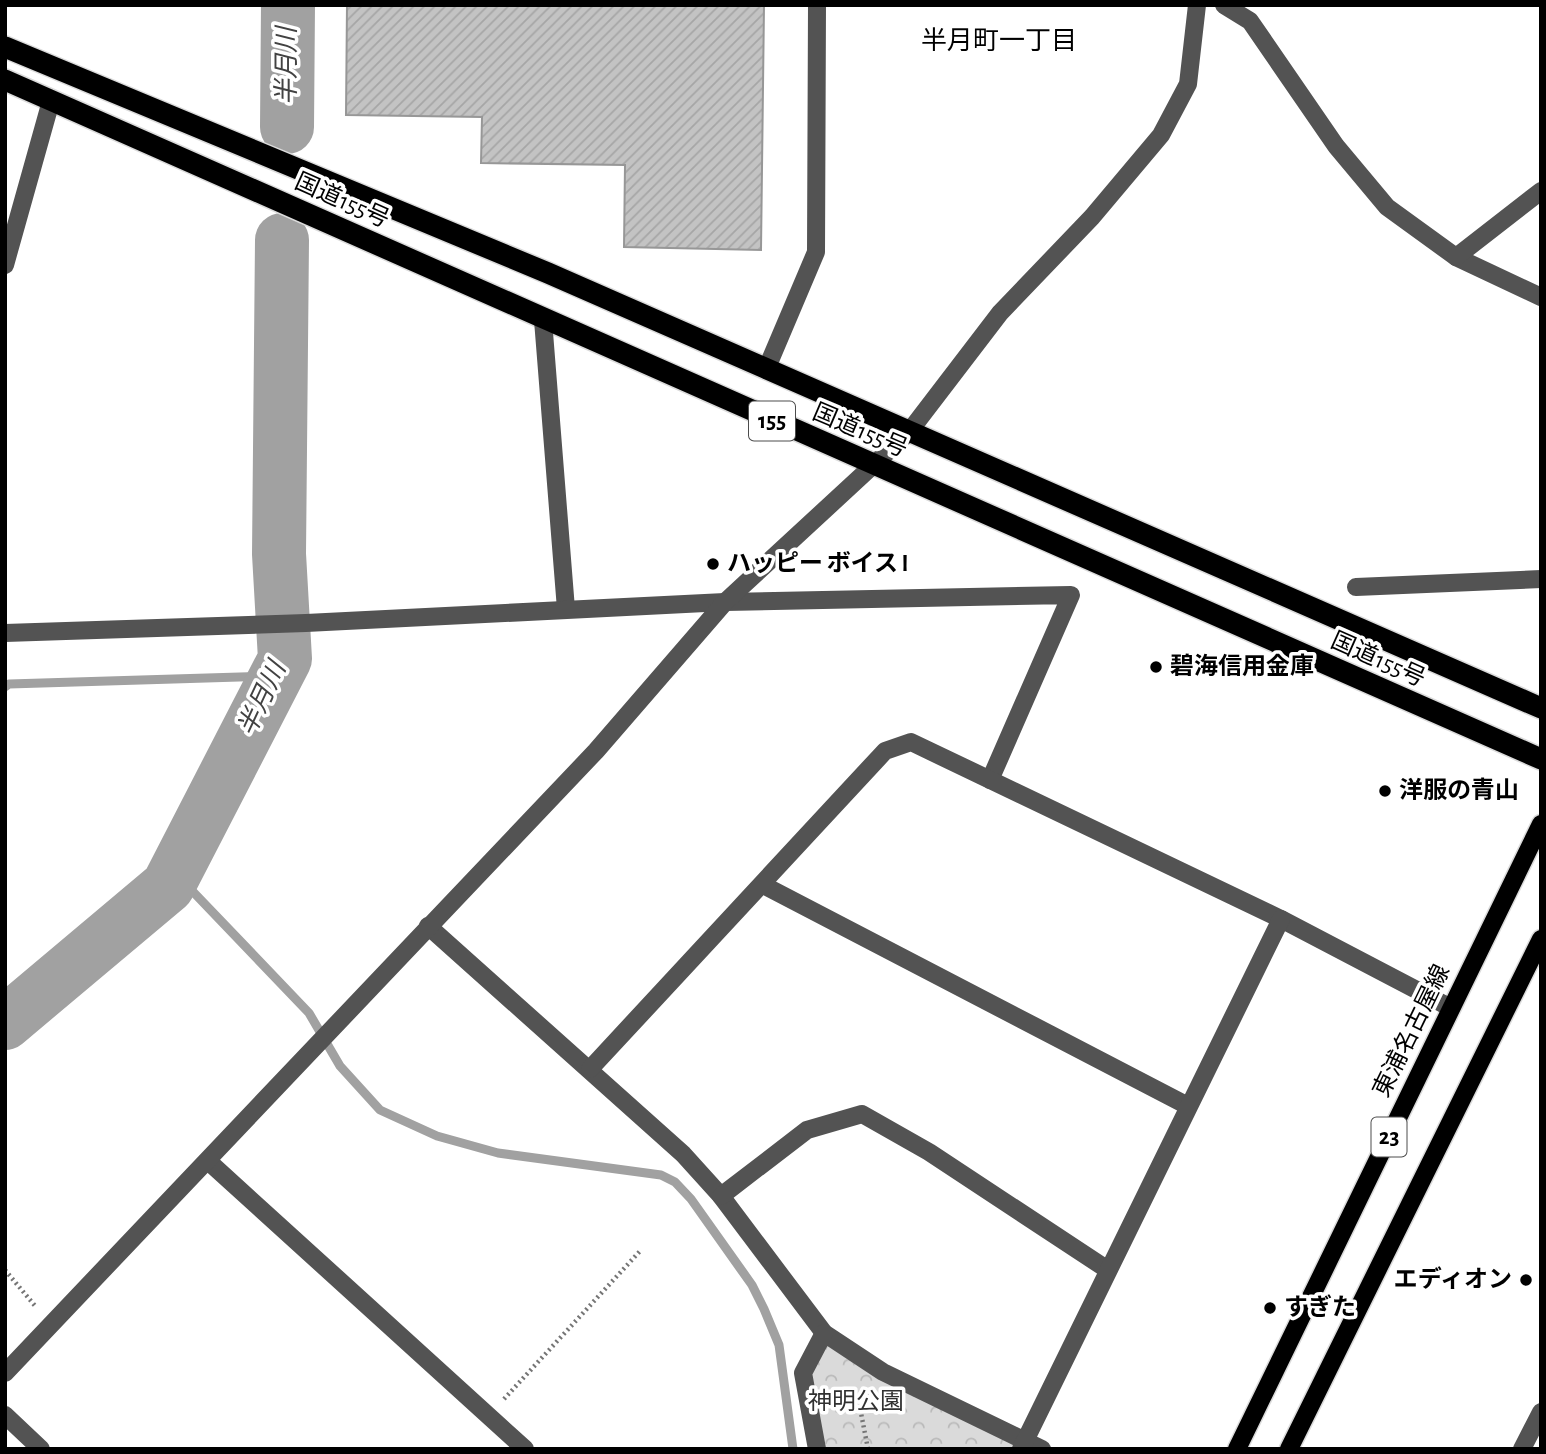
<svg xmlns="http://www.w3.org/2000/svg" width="1546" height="1454" font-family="'Alegreya Sans','Noto Sans JP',sans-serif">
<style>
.forest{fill:url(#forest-crowns)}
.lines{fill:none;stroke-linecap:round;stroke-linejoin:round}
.stream{stroke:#a1a1a1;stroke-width:9}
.river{stroke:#a1a1a1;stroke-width:54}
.building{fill:url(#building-hatch);stroke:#979797;stroke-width:2}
.major-casing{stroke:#dbdbdb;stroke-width:21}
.highway-casing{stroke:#dbdbdb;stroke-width:24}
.path{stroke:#757575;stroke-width:4.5;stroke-dasharray:2 3.5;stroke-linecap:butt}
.minor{stroke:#535353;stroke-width:18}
.major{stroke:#000;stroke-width:18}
.highway{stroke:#000;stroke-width:21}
.poi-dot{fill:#000;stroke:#fff;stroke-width:2.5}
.labels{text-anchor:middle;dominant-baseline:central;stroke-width:7;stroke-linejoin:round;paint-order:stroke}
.shield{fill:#fff;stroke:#4c4c4c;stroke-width:2}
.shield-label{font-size:23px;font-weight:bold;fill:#000}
.street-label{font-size:24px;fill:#000;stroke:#fff}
.poi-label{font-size:24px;font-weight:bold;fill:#000;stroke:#fff;text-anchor:start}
.park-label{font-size:24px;fill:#313131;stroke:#fff}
.neighbourhood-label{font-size:26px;fill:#000;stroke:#fff}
.water-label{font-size:26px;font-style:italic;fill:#424242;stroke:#fff}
</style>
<defs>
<pattern id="forest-crowns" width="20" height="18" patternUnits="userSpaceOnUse" patternTransform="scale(1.75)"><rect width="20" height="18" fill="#dadada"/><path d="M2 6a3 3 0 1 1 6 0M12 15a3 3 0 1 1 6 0" fill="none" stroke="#b9b9b9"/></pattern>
<pattern id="building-hatch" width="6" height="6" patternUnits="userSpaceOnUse" patternTransform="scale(1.75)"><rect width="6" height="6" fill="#c3c3c3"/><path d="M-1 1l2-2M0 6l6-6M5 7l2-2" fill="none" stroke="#a6a6a6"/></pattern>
</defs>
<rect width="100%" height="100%" fill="#fff"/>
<!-- forest -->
<path class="forest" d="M824,1333L1021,1449H817L803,1373Z"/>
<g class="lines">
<!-- stream -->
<g class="stream">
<path d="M5,687L9,684L276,676"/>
<path d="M176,874L309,1013L340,1066L380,1110L437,1136L498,1153L661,1175L675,1182L691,1199L752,1285L764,1309L779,1345L793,1449"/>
</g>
<!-- river -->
<g class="river">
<path d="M287,127L288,5"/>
<path d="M5,1023L168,886L285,659L279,554L282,240"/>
</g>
</g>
<!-- building -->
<path class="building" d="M347,5H764L761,250L624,247L625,165L481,163L482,117L346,115Z"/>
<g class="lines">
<defs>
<g id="major">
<path d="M1237,1449L1541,824"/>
<path d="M1289,1449L1541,939"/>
</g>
<g id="highway">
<path d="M5,47L548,273L1541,708"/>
<path d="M5,80L1541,759"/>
</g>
</defs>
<!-- major casing -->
<use href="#major" class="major-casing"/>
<!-- highway casing -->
<use href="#highway" class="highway-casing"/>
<!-- path -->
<g class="path">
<path d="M5,1270L36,1307"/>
<path d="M504,1399L641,1250"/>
<path d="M868,1449L861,1413L872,1393"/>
</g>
<!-- minor -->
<g class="minor">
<path d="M1224,5L1250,21L1336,146L1387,207L1456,257L1541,297"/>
<path d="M1456,257L1541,191"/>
<path d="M5,265L51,101"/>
<path d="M543,320L566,609"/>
<path d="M766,370L816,252L817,5"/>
<path d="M1356,587L1541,579"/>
<path d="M5,633L306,623L725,602L1071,595L990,780"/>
<path d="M763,885L1188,1106"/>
<path d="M428,926L683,1154L721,1196L824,1333L883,1372L1042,1449"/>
<path d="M590,1069L885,751L911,742L1281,919L1451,1008"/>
<path d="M208,1161L525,1449"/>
<path d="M721,1196L807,1130L862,1114L929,1152L1108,1270"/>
<path d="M5,1373L596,751L725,602L909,432L1000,313L1092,217L1161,135L1188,84L1197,5"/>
<path d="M5,1415L41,1449"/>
<path d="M817,1449L803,1373L824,1333"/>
<path d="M1021,1449L1281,919"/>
<path d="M1522,1449L1541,1412"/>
</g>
<!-- major -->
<use href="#major" class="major"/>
<!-- highway -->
<use href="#highway" class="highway"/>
</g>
<!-- markers -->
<g class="poi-dot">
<circle cx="713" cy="564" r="7"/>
<circle cx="1156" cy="667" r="7"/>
<circle cx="1385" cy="791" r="7"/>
<circle cx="1526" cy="1280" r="7"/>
<circle cx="1270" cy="1308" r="7"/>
</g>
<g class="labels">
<!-- shield labels -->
<g class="shield">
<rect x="749" y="401.5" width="46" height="39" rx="5"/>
<rect x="1371.5" y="1117.5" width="35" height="39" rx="5"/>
</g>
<g class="shield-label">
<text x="772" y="421">155</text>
<text x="1389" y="1137">23</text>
</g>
<!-- street labels -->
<g class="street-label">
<text transform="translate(342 201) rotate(24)">国道155号</text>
<text transform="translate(860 431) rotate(23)">国道155号</text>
<text transform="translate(1378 660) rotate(24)">国道155号</text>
<text transform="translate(1412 1031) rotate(-64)">東浦名古屋線</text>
</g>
<!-- poi labels -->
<g class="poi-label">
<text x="727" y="564">ハッピー ボイス I</text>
<text x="1170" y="667">碧海信用金庫</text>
<text x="1399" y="791">洋服の青山</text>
<text x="1512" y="1280" text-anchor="end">エディオン</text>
<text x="1284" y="1308">すぎた</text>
</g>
<!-- park labels -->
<g class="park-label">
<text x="856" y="1402">神明公園</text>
</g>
<!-- neighbourhood labels -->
<g class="neighbourhood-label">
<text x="999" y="41">半月町一丁目</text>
</g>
<!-- water labels -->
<g class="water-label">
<text transform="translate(287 66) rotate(-90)">半月川</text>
<text transform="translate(262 699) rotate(-65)">半月川</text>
</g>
</g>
<!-- border -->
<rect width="1546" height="1454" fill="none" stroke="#000000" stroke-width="14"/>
</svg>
